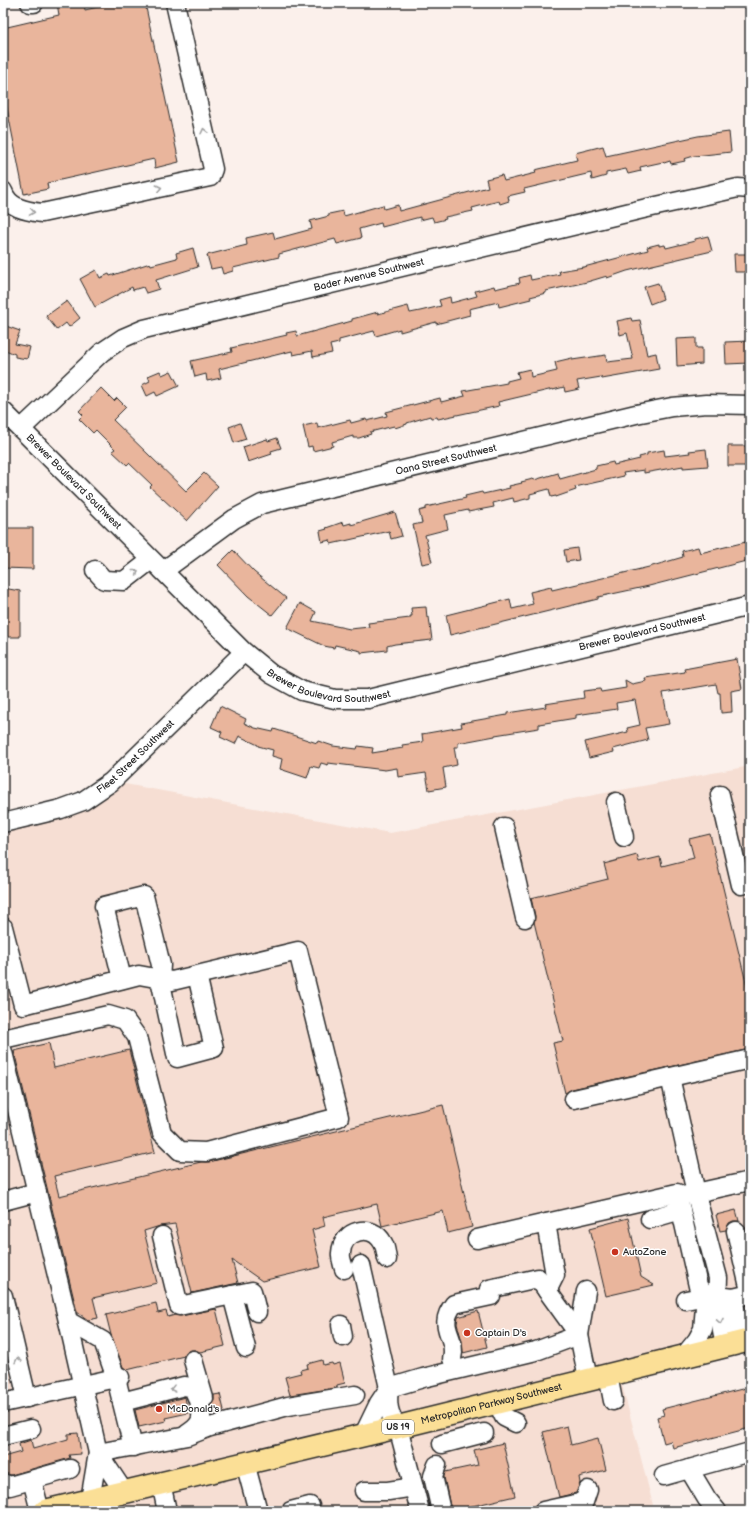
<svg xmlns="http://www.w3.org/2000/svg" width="753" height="1514" font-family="'Balsamiq Sans',sans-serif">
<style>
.built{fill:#f6ded3}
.building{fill:#e9b59c;stroke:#2b2b2b}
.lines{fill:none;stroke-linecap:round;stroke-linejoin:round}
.minor-casing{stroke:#2b2b2b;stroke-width:21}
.major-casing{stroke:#2b2b2b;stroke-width:25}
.minor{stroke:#fff;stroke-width:18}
.major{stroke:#fbdf96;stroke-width:22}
.oneway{stroke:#a0a0a0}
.poi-dot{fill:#c8321e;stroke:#fff;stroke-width:1.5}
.labels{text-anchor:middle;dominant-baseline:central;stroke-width:3;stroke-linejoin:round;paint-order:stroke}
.shield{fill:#fff;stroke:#6b6b6b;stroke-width:1}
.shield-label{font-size:9px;font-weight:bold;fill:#2b2b2b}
.street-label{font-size:10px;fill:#2b2b2b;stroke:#fff}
.poi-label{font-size:10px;fill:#2b2b2b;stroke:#fff;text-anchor:start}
</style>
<rect width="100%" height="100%" fill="#fbf0eb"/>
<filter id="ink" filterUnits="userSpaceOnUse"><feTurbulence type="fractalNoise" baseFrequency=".025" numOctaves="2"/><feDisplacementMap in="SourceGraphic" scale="8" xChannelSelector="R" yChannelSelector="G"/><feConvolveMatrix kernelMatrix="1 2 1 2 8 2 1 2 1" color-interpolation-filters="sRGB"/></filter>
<g filter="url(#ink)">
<!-- built -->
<path class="built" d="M750,766V1340L617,1365L653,1505L631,1511H3V823L35,815L109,781L390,833Z"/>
<!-- building -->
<g class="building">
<path d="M57,3H84L85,10L115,3H145L179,162L155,168L154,159L47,183L48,189L24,194L3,88V28L59,15Z"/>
<path d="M729,132L731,152L694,156L684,159L685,161L671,164L670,161L664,163L663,162L640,167L641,171L628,174L626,169L606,173V176L592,180L591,173L524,189L525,192L508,196L509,201L500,204L499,201L472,208L473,211L445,217L446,219L434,222L432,217L420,220V217L382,227L381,223L359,229L361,238L337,244L335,239L279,254V257L233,268V271L223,274L221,267L211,269L207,255L247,245L246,238L273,232L275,239L312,229L310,221L329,216V214L343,211L344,216L383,205L384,209L398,205L399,211L488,187L486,179L502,175L504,181L536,173L535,170L577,160L575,153L603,146L606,156L698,136Z"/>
<path d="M708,236L712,251L627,271L607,278V276L587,282L546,291V293L530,297L531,299L499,307L498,302L469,309L470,315L436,324V322L400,332V329L376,336L374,331L339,340V343L330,345L332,353L313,357L312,351L293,355L292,351L219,369L221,378L207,381L206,374L195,377L191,361L232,352L231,348L287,335L286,333L296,331L297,336L352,321V319L378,312V314L408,306L410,313L420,311L441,306L439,300L450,297L451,303L477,296L475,291L494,286L495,289L520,283L519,278L530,275L531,280L560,274L559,271L584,267L648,250L647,247L659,244V246L665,245L666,248L695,241V239Z"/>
<path d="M193,248L198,267L156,280L159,289L146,293L143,287L133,290L132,287L95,307L80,279L96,270L100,278L109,274L110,276L150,263L151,265L177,258L176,253Z"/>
<path d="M734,254H750V272H735Z"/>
<path d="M658,283L663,299L650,304L644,287Z"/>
<path d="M67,301L80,318L69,327L66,323L57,330L46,316Z"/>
<path d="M631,318L632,321L640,320L647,355L656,353L659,369L602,379L601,377L577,381L579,389L565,392L564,387L553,390V389L498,402L499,406L438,419L437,417L431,418L430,416L407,423V424L395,428L394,426L370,432L371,434L359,438H353V436L332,442L333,446L313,451L312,446L308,447L303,426L317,423L318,428L350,420L351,423L366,419L367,421L387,416L386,412L440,398L441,402L465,396L463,391L507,383V381L519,378L517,372L530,369L531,377L557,371L555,362L572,358V360L606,355L607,362L633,359L627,333L620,335L617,321Z"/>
<path d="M3,325L20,331L15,344L30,347L27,359L15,357V354L3,349Z"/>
<path d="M696,338V348H702V364L677,366L676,339Z"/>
<path d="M750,341V363L726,364L725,342Z"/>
<path d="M160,371L162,375L171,371L179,386L157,396L155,392L147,396L142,385L150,381L148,376Z"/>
<path d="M101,388L114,401L117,398L126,407L113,420L186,491L204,473L218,486L187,521L150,487L152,485L129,463L127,465L112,451L115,449L96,430L93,433L79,419L83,415L79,411Z"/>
<path d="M240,423L246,439L234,443L229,427Z"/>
<path d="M277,438L281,448L271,451L272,454L248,462L243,447L267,439L268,441Z"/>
<path d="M728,446H748V448H750V466H728Z"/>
<path d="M706,449L708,466L683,468V466L644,473V470L623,473L624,476L575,487L576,490L556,497V496L551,497L549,489L530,494V498L514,502L513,498L493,503L494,507L468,512V510L445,515L448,529L425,535L432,562L422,564L413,525L422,523L419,511L426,509V507L466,498L465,496L482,492L483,494L510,488L509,486L522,483L521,482L533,479L534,480L558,473L560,479L596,469V466L613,462L614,465L640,459L639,457L647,455V453L664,450L665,456L690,453L689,451Z"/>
<path d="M395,512L402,536L391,539L389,531L331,544L330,540L322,542L320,531L327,529L326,528L343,522L344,525L351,523V525Z"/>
<path d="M3,528H33V569L3,568Z"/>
<path d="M750,541V560L649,586L598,597V599L496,624L450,635L446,615L510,599L512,609L533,604L530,592L551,587L552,590L649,567L683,557L682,551L698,547L700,553Z"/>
<path d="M577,548L579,560L566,562L564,550Z"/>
<path d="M233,550L254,572L286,598L272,615L248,596L218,565Z"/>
<path d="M3,588L20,591V637H3Z"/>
<path d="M300,603L316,612L312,621L350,629L369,627L368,623L410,618V616H412L411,608L426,607L427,618L429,617L432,640L395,644L387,646V650L361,653V651L335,645L334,648L324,646L287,628Z"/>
<path d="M737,659L742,689L731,691L732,712L721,713L720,693H718L716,684L663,693L669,724L645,728L648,740L613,749L614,752L589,758L585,742L628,732L627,728L640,725L635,700L616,703L617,709L576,715V718L539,724V728L495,735V736L458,743V747H454L457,765L443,768L446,787L429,790L426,773L398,777L397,768L385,770L328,763V765L321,763L319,768L311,766L307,778L280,769L282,759L272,756L273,750L258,746V745L239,736L235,744L220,737L222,732L211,727L220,706L246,719L244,723L255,728L273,732L274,729L317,743L318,741L333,746L357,749L358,746L373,748L372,753L403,748L402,745L423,742L422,734L462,727L461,723L507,715V713L546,707L545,704L584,698L583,691L600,689L601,692L626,688L625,680L632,684L646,681L645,678L685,672L684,669Z"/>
<path d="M710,834L750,999V1049L572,1089L565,1093L553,1043L563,1041L534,922L535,916L531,898L608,879L604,864L637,855L639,862L660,857L662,866L694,858L689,839Z"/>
<path d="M49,1043L54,1068L129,1050L155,1152L54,1176L59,1196L201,1162H209L443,1105L472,1227L448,1233L443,1211L382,1226L377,1204L323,1217L325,1226L312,1230L321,1267L262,1281L232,1260L238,1283L192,1293L175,1224L160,1226L144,1231L157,1283L93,1298L98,1318L88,1320L77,1312L14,1051Z"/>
<path d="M736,1210L739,1221H733L729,1223L726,1230L720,1231L716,1215Z"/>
<path d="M628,1218L641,1277L654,1285L606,1296L590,1228Z"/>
<path d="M156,1303L158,1313L166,1311L168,1317L175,1315L181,1316L216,1309L225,1346L200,1352L195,1350H190L186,1352L184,1356L127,1370L123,1367L111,1335L106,1315Z"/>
<path d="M478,1311L487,1347L463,1353L462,1341L457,1324L458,1317Z"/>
<path d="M322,1360L323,1365L332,1363L333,1365L340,1363L345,1383L337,1385V1387L335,1388L290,1395L285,1377L301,1373L300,1370L308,1368L307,1364Z"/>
<path d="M750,1387V1428L673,1448L671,1441L664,1443L657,1417L664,1415L662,1409Z"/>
<path d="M220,1394L224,1410L212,1414L210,1406L214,1401V1395Z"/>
<path d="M185,1397L188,1413L165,1418L166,1421L139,1427L135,1410Z"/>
<path d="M567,1426L571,1445L598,1438L606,1470L579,1477L580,1483L576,1493L559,1497L543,1432Z"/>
<path d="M78,1433L81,1454L69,1455L70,1458L11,1475L3,1473V1457L21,1452L19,1444L31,1440L33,1449L68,1439V1434Z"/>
<path d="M503,1443L515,1496L451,1511L444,1477L445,1472L478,1465L474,1450Z"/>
</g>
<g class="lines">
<defs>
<g id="minor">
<path d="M30,3H34"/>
<path d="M3,191C8,208 26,211 42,213L210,177L213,169L175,3"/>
<path id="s1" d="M3,411L244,652L271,674L302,691L335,699H368L750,606"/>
<path id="s2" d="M21,429L102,352L123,338L144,329L643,209L738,188L750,189"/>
<path d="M95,570L104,580L124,581L151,560"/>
<path id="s3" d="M163,571L234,519L262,504L636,414L672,407L706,404L750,405"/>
<path d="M720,795L741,885L750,883"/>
<path d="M616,802L624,837"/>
<path id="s4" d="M3,823L61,809L83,801L111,782L244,652"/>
<path d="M504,827L525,918"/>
<path d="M3,927L23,1005L139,975L172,981L298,951L339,1117L206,1152L180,1151L162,1133L137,1037L125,1020L108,1015L3,1039"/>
<path d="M122,979L104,906L144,896L161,965L160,979L177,1058L214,1048L197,975"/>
<path d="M3,1052L68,1321L98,1453L124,1492"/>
<path d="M670,1077L698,1202L718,1278L717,1303L725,1346"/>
<path d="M574,1099L750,1059"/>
<path d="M750,1181L678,1197L698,1286L706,1296H718L733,1298L750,1294"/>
<path d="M3,1201L37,1192"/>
<path d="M650,1219L681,1210"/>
<path d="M546,1223L555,1275L547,1291"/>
<path d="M736,1231L750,1291"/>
<path d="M162,1236L179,1306L252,1291L257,1312"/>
<path d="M477,1239L677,1193L678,1197"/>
<path d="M361,1265L389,1388C387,1404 388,1414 398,1427L420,1511"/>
<path d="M344,1269C343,1264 340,1258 341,1253C342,1230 372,1222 383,1243C386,1248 386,1254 387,1259"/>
<path d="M489,1289L538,1278L579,1335L588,1379"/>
<path d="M232,1295L246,1348"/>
<path d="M3,1296L27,1398"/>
<path d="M733,1298L742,1341"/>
<path d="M68,1321L103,1341L116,1378L133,1447"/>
<path d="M341,1325L343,1337"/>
<path d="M684,1356L697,1340L703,1329L706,1296L686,1300"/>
<path d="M452,1359C458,1336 435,1328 454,1304L491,1296"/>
<path d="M193,1360L204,1398"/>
<path d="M608,1375L613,1401"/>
<path d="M122,1402L184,1386L191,1387C196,1392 197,1397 199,1404C204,1419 201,1425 187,1434"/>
<path d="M497,1402L504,1417L516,1423"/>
<path d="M3,1403L120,1377"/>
<path d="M364,1434L379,1403L389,1388L423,1378L536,1351L579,1335L586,1291"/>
<path d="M3,1436L31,1429"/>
<path d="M442,1444L484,1433"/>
<path d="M98,1453L187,1436L210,1427L288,1406L355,1395"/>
<path d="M245,1463L258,1511"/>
<path d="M437,1465L433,1476L441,1511"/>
<path d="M689,1469L707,1499L717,1511"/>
<path d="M664,1476L750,1452"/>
<path d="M32,1480L40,1511"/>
<path d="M3,1483L10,1486L70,1469"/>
<path d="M161,1483L167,1511"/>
<path d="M364,1491H388L414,1487"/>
<path d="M90,1500L98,1453"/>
<path d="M291,1511L310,1506"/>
<path d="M543,1511L584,1502L588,1490"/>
</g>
<g id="major">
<path id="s5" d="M45,1511L398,1427L750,1340"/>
</g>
</defs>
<!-- minor casing -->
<use href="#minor" class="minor-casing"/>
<!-- major casing -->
<use href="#major" class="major-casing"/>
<!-- minor -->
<use href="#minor" class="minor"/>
<!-- major -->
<use href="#major" class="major"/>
</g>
<!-- one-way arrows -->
<defs><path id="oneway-chevron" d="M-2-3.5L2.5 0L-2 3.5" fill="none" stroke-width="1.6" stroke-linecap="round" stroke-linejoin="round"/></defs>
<g class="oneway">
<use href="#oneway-chevron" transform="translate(204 131) rotate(-103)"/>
<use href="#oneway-chevron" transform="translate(159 188) rotate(-12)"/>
<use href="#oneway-chevron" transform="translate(32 212) rotate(9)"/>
<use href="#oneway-chevron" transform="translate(136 572) rotate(-38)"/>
<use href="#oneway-chevron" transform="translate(720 1321) rotate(79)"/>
<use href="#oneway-chevron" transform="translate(18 1360) rotate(-103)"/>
<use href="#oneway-chevron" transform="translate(173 1389) rotate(166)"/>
</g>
</g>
<!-- markers -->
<g class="poi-dot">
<circle cx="615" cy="1252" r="4"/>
<circle cx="467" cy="1333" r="4"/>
<circle cx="159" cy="1409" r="4"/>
</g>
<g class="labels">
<!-- shield labels -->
<rect class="shield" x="382" y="1420" width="32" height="14" rx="3"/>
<g class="shield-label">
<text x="398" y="1427">US 19</text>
</g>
<!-- street labels -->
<g class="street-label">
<text stroke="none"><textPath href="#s2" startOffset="391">Bader Avenue Southwest</textPath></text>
<text stroke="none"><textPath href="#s3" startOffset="309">Oana Street Southwest</textPath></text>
<text stroke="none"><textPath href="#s1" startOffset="100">Brewer Boulevard Southwest</textPath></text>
<text stroke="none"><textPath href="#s1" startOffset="760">Brewer Boulevard Southwest</textPath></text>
<text stroke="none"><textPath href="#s1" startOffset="436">Brewer Boulevard Southwest</textPath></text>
<text stroke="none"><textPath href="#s4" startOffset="152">Fleet Street Southwest</textPath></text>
<text stroke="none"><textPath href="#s5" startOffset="459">Metropolitan Parkway Southwest</textPath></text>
</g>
<!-- poi labels -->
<g class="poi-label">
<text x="623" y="1252">AutoZone</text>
<text x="475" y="1333">Captain D's</text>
<text x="167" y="1409">McDonald's</text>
</g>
</g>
<!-- margin -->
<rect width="753" height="1514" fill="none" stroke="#fff" stroke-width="16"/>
<rect x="8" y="8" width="737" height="1498" fill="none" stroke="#2b2b2b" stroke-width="1.5" filter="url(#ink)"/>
</svg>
